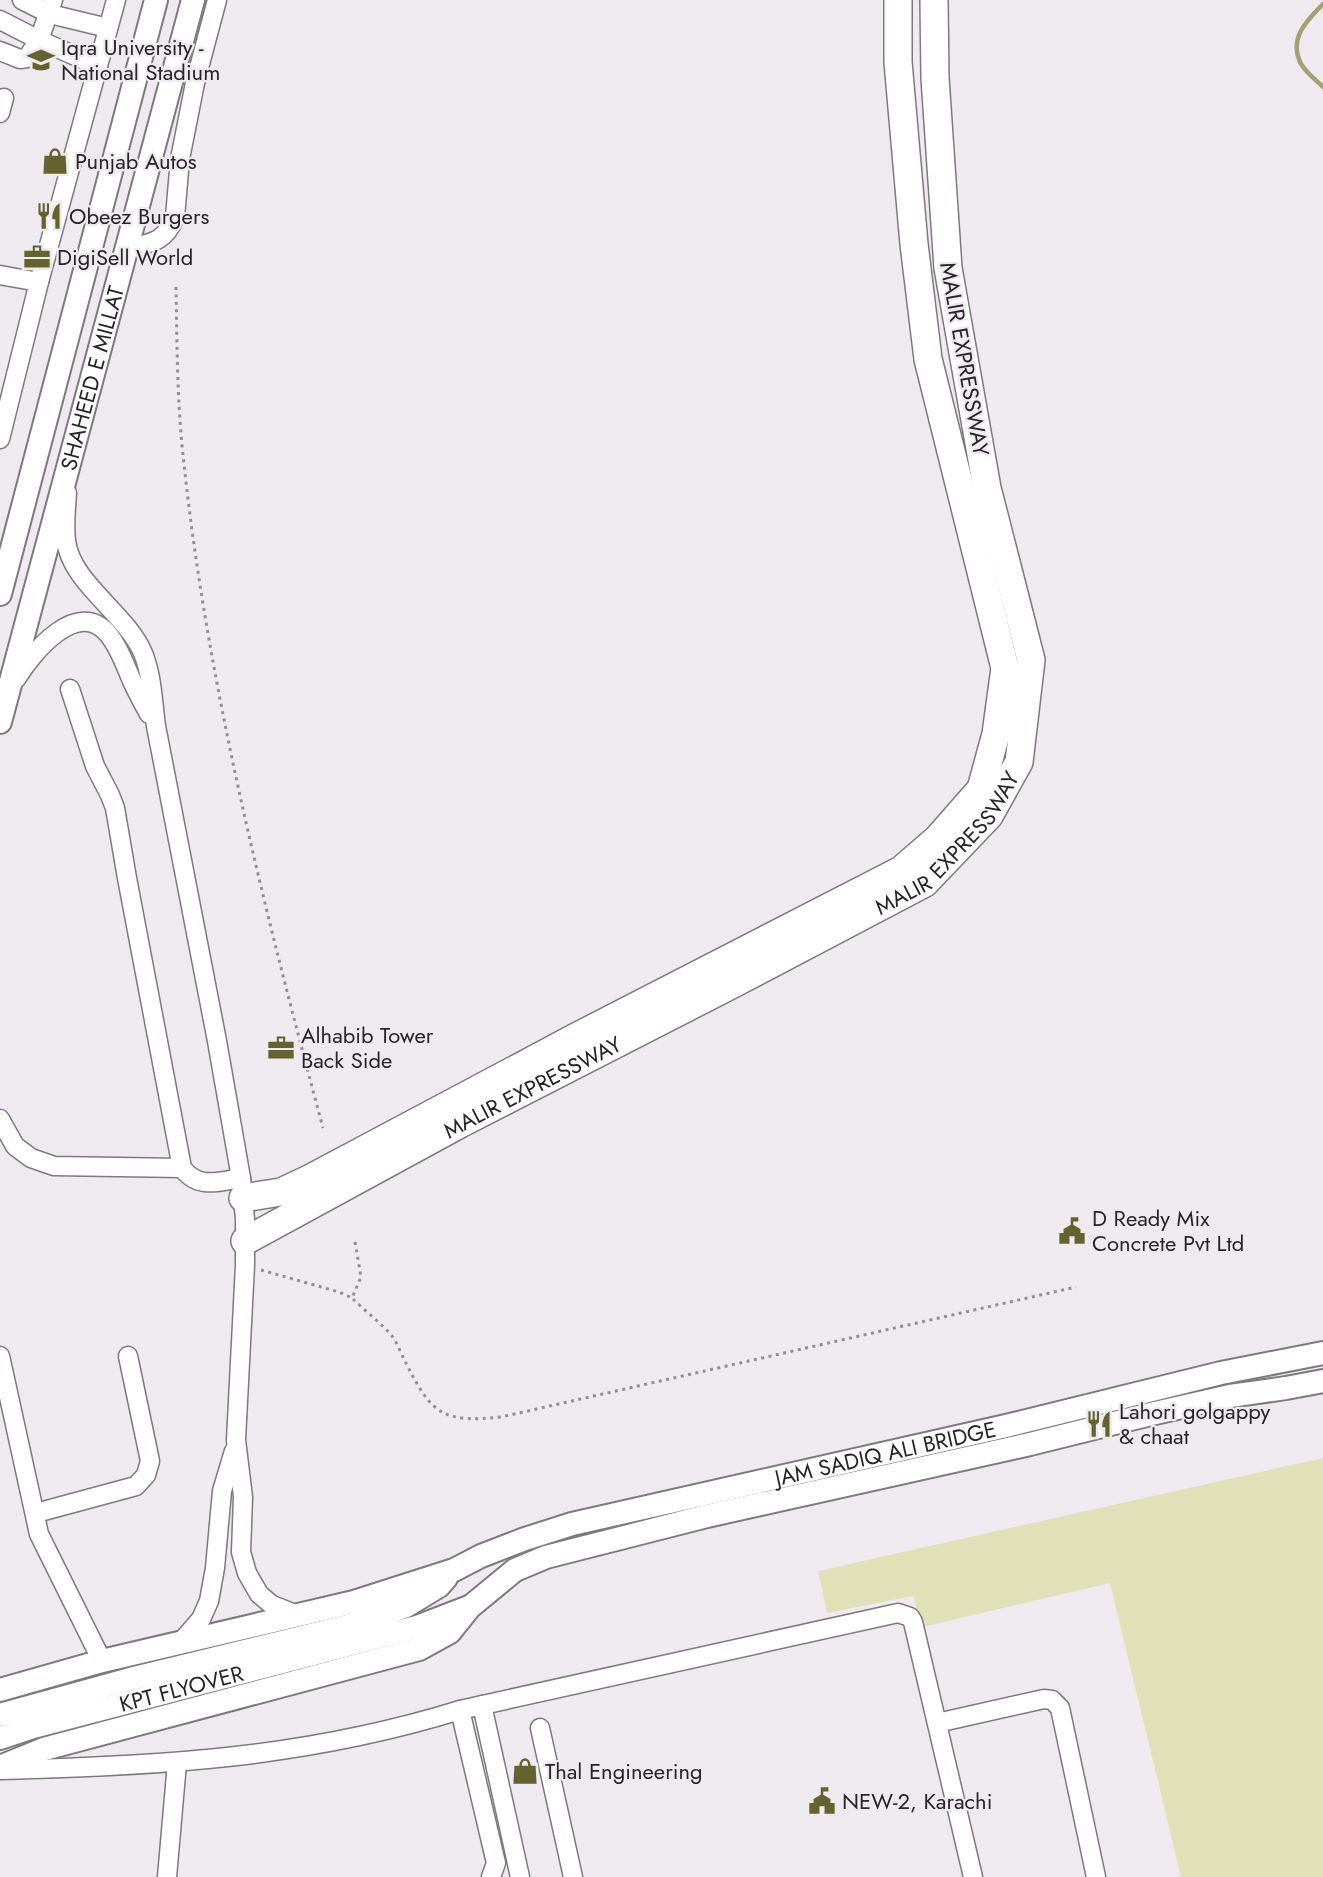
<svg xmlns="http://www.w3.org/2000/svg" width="1323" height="1877" font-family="Jost,sans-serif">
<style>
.grass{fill:#e0e1b9}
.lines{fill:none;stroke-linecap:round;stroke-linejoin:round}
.stream{stroke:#a1a173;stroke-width:4.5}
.minor-casing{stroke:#7d7a7e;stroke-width:21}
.major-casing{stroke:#7d7a7e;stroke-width:26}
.highway-casing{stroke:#7d7a7e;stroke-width:30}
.path{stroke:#928f92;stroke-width:3;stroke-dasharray:3 4.5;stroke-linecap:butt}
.minor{stroke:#fff;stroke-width:18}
.major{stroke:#fff;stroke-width:22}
.highway{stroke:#fff;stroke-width:27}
.labels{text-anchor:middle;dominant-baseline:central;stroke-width:4.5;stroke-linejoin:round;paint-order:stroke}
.poi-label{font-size:22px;fill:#262426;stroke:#eeeaef;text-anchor:start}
.street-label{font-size:22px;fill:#262426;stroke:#eeeaef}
</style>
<rect width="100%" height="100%" fill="#eeeaef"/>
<!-- grass -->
<path class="grass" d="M1323,1458V1877H1181L1110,1583L922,1627L913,1596L827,1613L818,1571Z"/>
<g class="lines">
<!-- stream -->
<path class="stream" d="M1323,4C1307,20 1289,38 1300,62C1304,71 1316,80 1323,87"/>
<defs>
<g id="minor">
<path d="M22,0L50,14L108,28"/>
<path d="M0,20L39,40L98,66"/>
<path d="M0,51L20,59L27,58L39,40L53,0"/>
<path d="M0,113L4,98"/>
<path d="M126,249C150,243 165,243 175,217L180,159L195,83L217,0"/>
<path d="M0,275L39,282"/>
<path d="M0,439L39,282L116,0"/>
<path d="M67,493C66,508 64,525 66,540C70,582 126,613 143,653C152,675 153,703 156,726L217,1041L241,1178L245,1219V1265L236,1440L243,1497L241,1552L247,1573L259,1594L272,1605L295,1614"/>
<path d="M16,679C32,653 78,596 109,635C120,649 125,665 132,681C137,692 143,703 149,714"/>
<path d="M70,689L95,766L110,795L115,808L127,878L182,1168C198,1189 217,1182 241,1178"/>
<path d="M0,1119L15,1146L31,1158L54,1166L182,1168"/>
<path d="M0,1356L39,1534L102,1661"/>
<path d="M36,1513L136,1486L146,1475L150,1461L128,1356"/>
<path d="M181,1642L201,1619L209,1601L215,1568L222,1491L234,1451"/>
<path d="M482,1705L520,1877"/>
<path d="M460,1710L496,1863L491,1877"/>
<path d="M937,1723L1044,1699L1052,1700L1060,1708L1096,1877"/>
<path d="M540,1728L573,1877"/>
<path d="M0,1770C160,1766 305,1758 460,1710L898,1613L910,1617L913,1622L973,1877"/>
<path d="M167,1877L177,1763"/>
</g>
<g id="major">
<path d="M0,594L156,0"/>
<path id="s1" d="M0,722L193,0"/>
<path id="s2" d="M0,1690L102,1661L354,1602L454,1570L481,1556L525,1539L572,1524L1006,1426L1221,1373L1323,1353"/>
<path d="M0,1715L130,1679L352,1625L406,1606L439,1586L446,1578"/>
<path id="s3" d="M0,1738L33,1727L417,1627L469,1607"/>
<path d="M0,1767L44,1749L419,1649L450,1632L470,1607L515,1570L546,1557L707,1516L1030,1444L1151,1414L1230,1396L1286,1388L1323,1381"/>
</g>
<g id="highway">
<path d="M243,1198L281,1192L311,1178L576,1037L901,870L938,838L981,789L996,734L1005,668L928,359L914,244L898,62V0"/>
<path id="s4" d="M245,1241L460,1124L733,984L925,883L989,816L1019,762L1031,660L987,488L948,268L935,78L934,0"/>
</g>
</defs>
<!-- minor casing -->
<use href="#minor" class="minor-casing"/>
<!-- major casing -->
<use href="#major" class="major-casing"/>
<!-- highway casing -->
<use href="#highway" class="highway-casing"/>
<!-- path -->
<g class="path">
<path d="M176,287C177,339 177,393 182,445C205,676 263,904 323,1128"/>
<path d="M355,1242L361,1277L352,1298C363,1309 383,1325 392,1336C398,1344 402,1356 407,1365C432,1415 444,1423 501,1417L1076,1287"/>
<path d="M261,1270L339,1292L352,1298"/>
</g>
<!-- minor -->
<use href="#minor" class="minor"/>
<!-- major -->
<use href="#major" class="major"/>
<!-- highway -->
<use href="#highway" class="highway"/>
</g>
<!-- icons -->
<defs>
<symbol id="university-bare" viewBox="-9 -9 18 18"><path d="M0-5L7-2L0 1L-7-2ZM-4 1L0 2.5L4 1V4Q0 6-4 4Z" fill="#646330" stroke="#eeeaef" stroke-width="2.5" paint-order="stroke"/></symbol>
<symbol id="shop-bare" viewBox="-9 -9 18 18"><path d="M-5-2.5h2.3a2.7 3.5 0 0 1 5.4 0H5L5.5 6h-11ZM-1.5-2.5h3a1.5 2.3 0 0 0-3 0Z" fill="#646330" stroke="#eeeaef" stroke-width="2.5" paint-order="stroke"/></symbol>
<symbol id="restaurant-bare" viewBox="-9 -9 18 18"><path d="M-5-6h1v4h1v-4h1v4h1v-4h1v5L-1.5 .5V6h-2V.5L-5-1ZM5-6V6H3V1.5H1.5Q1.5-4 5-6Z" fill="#646330" stroke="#eeeaef" stroke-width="2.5" paint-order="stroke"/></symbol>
<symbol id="office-bare" viewBox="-9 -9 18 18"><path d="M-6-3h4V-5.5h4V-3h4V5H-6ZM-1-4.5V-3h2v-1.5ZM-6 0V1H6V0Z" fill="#646330" stroke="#eeeaef" stroke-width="2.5" paint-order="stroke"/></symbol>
<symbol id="civic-bare" viewBox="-9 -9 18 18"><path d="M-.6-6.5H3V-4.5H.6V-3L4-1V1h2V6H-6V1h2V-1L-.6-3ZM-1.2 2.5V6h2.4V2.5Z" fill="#646330" stroke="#eeeaef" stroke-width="2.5" paint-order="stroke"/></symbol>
</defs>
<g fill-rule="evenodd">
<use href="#university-bare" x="22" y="41" width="38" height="38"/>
<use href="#shop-bare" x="36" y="142" width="38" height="38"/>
<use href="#restaurant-bare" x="30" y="197" width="38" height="38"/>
<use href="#office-bare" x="18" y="238" width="38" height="38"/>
<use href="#office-bare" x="262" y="1029" width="38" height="38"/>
<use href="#civic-bare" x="1053" y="1212" width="38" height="38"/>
<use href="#restaurant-bare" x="1080" y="1405" width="38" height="38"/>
<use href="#shop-bare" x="506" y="1752" width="38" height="38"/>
<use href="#civic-bare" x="803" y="1782" width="38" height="38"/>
</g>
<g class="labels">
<!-- poi labels -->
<g class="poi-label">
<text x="61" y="47">Iqra University -<tspan x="61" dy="25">National Stadium</tspan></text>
<text x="75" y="161">Punjab Autos</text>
<text x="69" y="216">Obeez Burgers</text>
<text x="57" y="257">DigiSell World</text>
<text x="301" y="1035">Alhabib Tower<tspan x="301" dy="25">Back Side</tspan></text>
<text x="1092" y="1218">D Ready Mix<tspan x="1092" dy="25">Concrete Pvt Ltd</tspan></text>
<text x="1119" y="1411">Lahori golgappy<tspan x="1119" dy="25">&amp; chaat</tspan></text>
<text x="545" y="1771">Thal Engineering</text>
<text x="842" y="1801">NEW-2, Karachi</text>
</g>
<!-- street labels -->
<g class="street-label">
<text transform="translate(965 359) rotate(80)">MALIR EXPRESSWAY</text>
<text stroke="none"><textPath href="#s1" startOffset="356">SHAHEED E MILLAT</textPath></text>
<text stroke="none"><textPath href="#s4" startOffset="812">MALIR EXPRESSWAY</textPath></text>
<text stroke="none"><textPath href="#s4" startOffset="326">MALIR EXPRESSWAY</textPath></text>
<text stroke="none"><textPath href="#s2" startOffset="918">JAM SADIQ ALI BRIDGE</textPath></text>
<text stroke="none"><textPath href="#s3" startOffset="188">KPT FLYOVER</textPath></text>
</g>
</g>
</svg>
